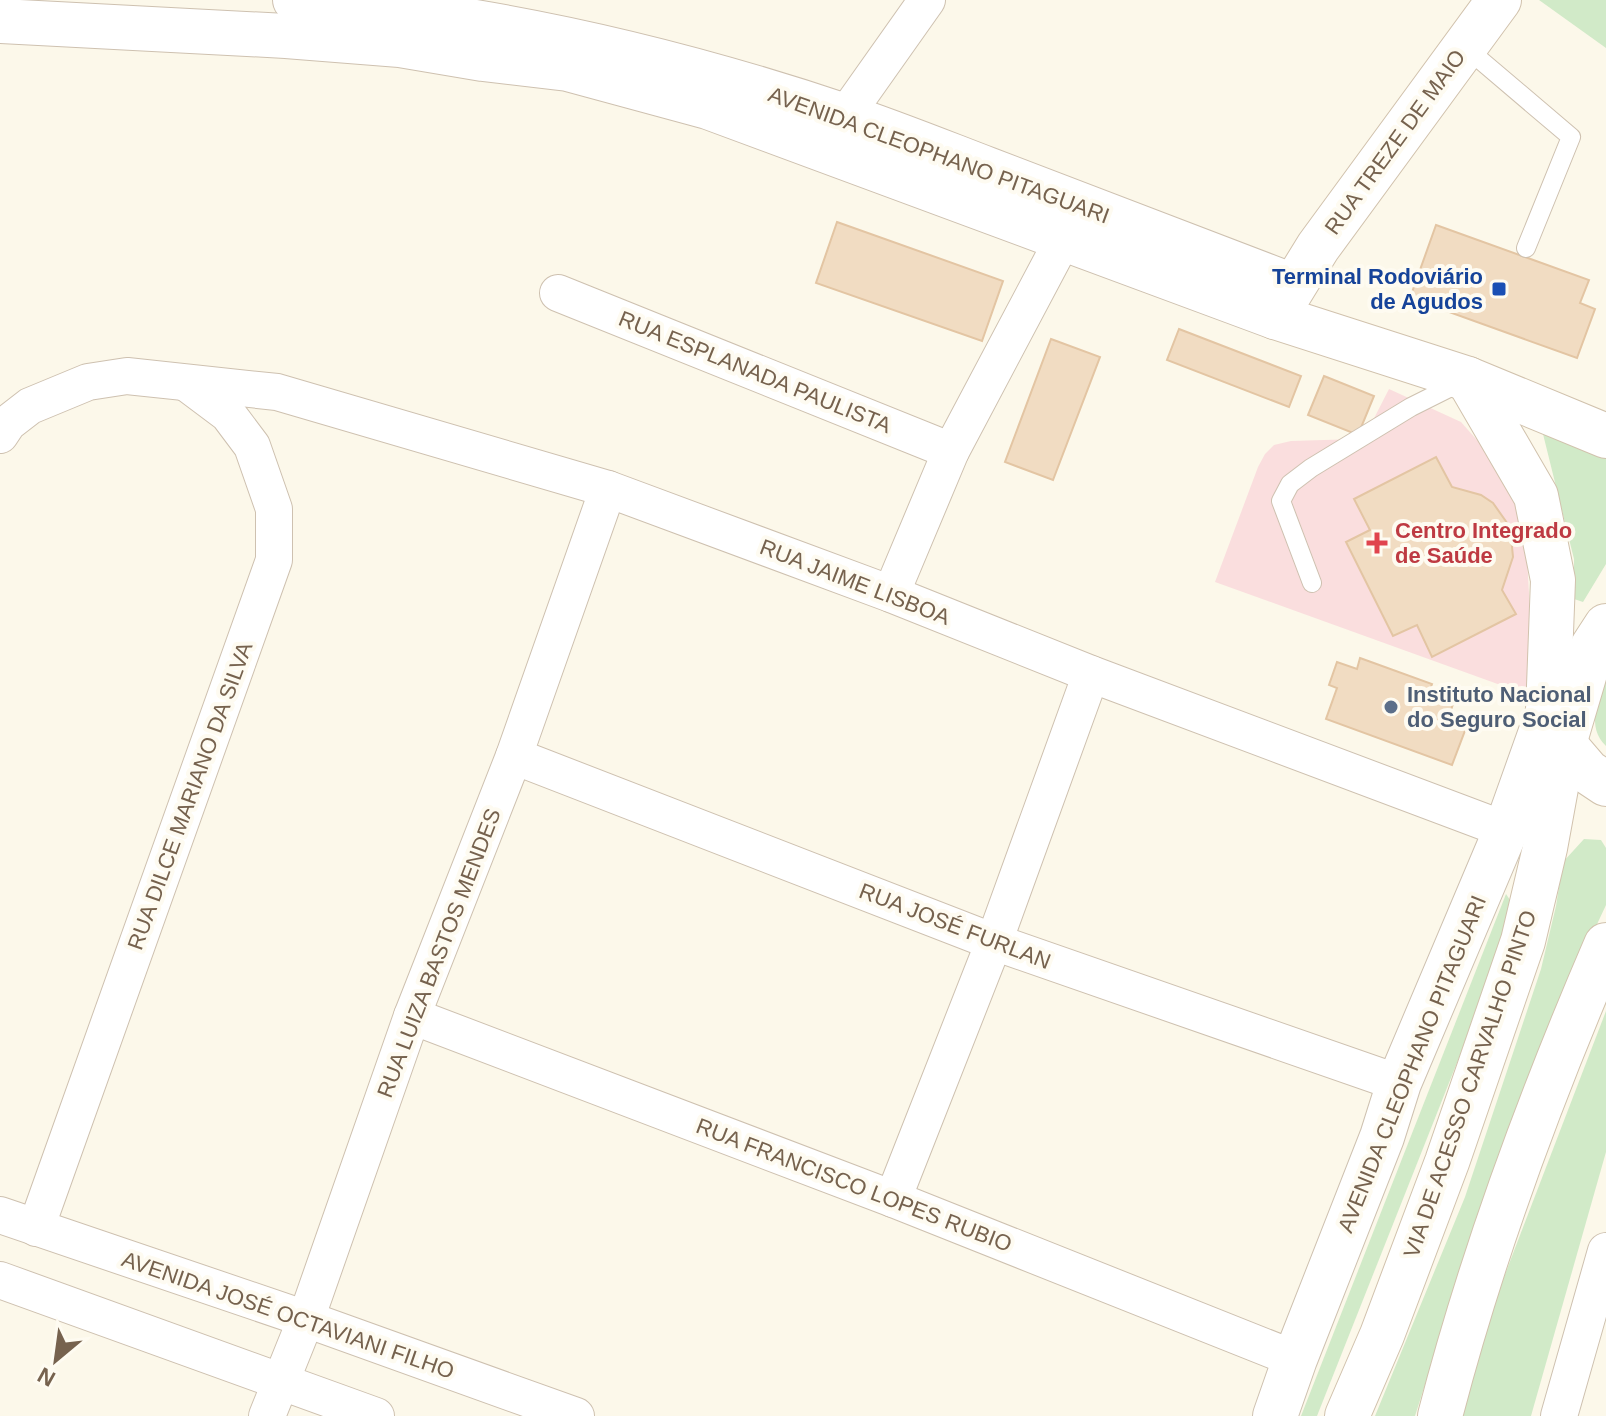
<svg xmlns="http://www.w3.org/2000/svg" width="1606" height="1416" font-family="Helvetica,sans-serif">
<style>
.medical{fill:#fadede}
.green{fill:#d1eac8}
.building{fill:#f1dcc2;stroke:#e3c5a3;stroke-width:2}
.lines{fill:none;stroke-linecap:round;stroke-linejoin:round}
.service-casing{stroke:#cec1b0;stroke-width:20}
.minor-casing{stroke:#cec1b0;stroke-width:38}
.tertiary-casing{stroke:#cec1b0;stroke-width:46}
.secondary-casing{stroke:#d1c2ad;stroke-width:46}
.service{stroke:#fff;stroke-width:18}
.minor{stroke:#fff;stroke-width:36}
.tertiary{stroke:#fff;stroke-width:44}
.secondary{stroke:#fff;stroke-width:44}
.transit-dot{fill:#1a4fb4;stroke:#fefbf1;stroke-width:3}
.health-dot{fill:#e0444e;stroke:#fefbf1;stroke-width:3}
.service-dot{fill:#5c6f8a;stroke:#fefbf1;stroke-width:3}
.labels{text-anchor:middle;dominant-baseline:central;stroke-width:8;stroke-linejoin:round;paint-order:stroke}
.street-label{font-size:22px;fill:#76624e;stroke:#fefbf1}
.transit-label{font-size:22px;font-weight:bold;fill:#164399;stroke:#fefbf1;text-anchor:end}
.health-label{font-size:22px;font-weight:bold;fill:#be3a42;stroke:#fefbf1;text-anchor:start}
.service-label{font-size:22px;font-weight:bold;fill:#4e5e75;stroke:#fefbf1;text-anchor:start}
</style>
<rect width="100%" height="100%" fill="#fcf8ea"/>
<!-- medical -->
<path class="medical" d="M1389,389L1461,422L1491,456L1512,495L1523,527L1527,558L1530,612L1528,695L1215,582L1258,467L1265,454L1274,445L1291,441L1357,439L1366,434Z"/>
<!-- green -->
<g class="green">
<path d="M1539,0H1606V48Z"/>
<path d="M1549,427L1606,451V564L1583,602L1574,599V559L1543,434Z"/>
<path d="M1606,679V746C1586,727 1598,700 1606,679Z"/>
<path d="M1584,839L1601,840L1606,848V905L1570,982L1482,1205L1415,1416H1375L1465,1197L1541,969L1556,906L1563,862Z"/>
<path d="M1506,894L1514,906L1504,944L1317,1416H1301Z"/>
<path d="M1606,1011V1152L1531,1416H1459L1476,1350Z"/>
</g>
<!-- building -->
<g class="building">
<path d="M837,222L1003,281L982,341L816,283Z"/>
<path d="M1436,225L1589,280L1580,303L1595,309L1577,358L1410,298Z"/>
<path d="M1179,329L1301,376L1289,407L1167,360Z"/>
<path d="M1051,339L1100,357L1053,480L1005,462Z"/>
<path d="M1324,376L1374,396L1358,435L1308,415Z"/>
<path d="M1436,457L1452,487L1481,495L1493,503L1510,527L1513,557L1502,590L1516,614L1432,657L1417,625L1393,636L1346,542L1370,530L1354,499Z"/>
<path d="M1360,658L1432,684L1429,692L1454,701L1450,713L1469,720L1452,765L1326,719L1337,688L1329,685L1337,662L1357,669Z"/>
</g>
<g class="lines">
<defs>
<g id="service">
<path d="M1465,47L1571,137L1526,248"/>
<path d="M1312,583L1281,501L1290,484L1311,468L1411,407L1459,383"/>
</g>
<g id="minor">
<path d="M837,139L845,116L927,0"/>
<path d="M558,293L951,451"/>
<path d="M0,435L8,423L30,406L88,382L127,376L277,392L608,489L891,594L1091,674L1506,830"/>
<path d="M891,594L951,451L1076,215"/>
<path d="M514,756L994,942L1399,1083"/>
<path d="M412,1016L893,1199L1295,1359"/>
<path d="M893,1199L994,942L1091,674"/>
<path d="M0,1215L306,1319L576,1416"/>
<path d="M36,1228L274,560V509L252,446L228,414L188,384"/>
<path d="M0,1280L376,1416"/>
<path d="M267,1416L306,1319L412,1016L514,756L608,489"/>
<path d="M1559,1416L1606,1251"/>
</g>
<g id="tertiary">
<path d="M295,0C483,14 666,56 845,116C893,132 940,151 987,169C1089,208 1191,247 1293,286"/>
<path d="M0,21L286,36L400,45L483,59L568,69L708,107L1275,317"/>
<path d="M1275,1416L1295,1359L1382,1137L1399,1083L1506,830L1548,712"/>
</g>
<g id="secondary">
<path d="M1499,0L1318,247L1275,317L1468,379L1606,436"/>
<path d="M1468,379L1536,496L1553,580L1548,712L1564,744L1588,772L1606,784"/>
<path d="M1347,1416L1382,1335L1447,1162L1523,941L1545,848L1564,744L1593,646L1606,626"/>
<path d="M1440,1416C1482,1254 1540,1098 1606,945"/>
</g>
</defs>
<!-- service casing -->
<use href="#service" class="service-casing"/>
<!-- minor casing -->
<use href="#minor" class="minor-casing"/>
<!-- tertiary casing -->
<use href="#tertiary" class="tertiary-casing"/>
<!-- secondary casing -->
<use href="#secondary" class="secondary-casing"/>
<!-- service -->
<use href="#service" class="service"/>
<!-- minor -->
<use href="#minor" class="minor"/>
<!-- tertiary -->
<use href="#tertiary" class="tertiary"/>
<!-- secondary -->
<use href="#secondary" class="secondary"/>
</g>
<!-- markers -->
<rect class="transit-dot" x="1491" y="281" width="16" height="16" rx="4"/>
<path class="health-dot" d="M1373 531h8v8h8v8h-8v8h-8v-8h-8v-8h8z"/>
<circle class="service-dot" cx="1391" cy="707" r="8"/>
<g class="labels">
<!-- street labels -->
<g class="street-label">
<text transform="translate(1395 142) rotate(-54)">RUA TREZE DE MAIO</text>
<text transform="translate(939 155) rotate(20)">AVENIDA CLEOPHANO PITAGUARI</text>
<text transform="translate(755 372) rotate(22)">RUA ESPLANADA PAULISTA</text>
<text transform="translate(855 582) rotate(21)">RUA JAIME LISBOA</text>
<text transform="translate(190 796) rotate(-70)">RUA DILCE MARIANO DA SILVA</text>
<text transform="translate(955 926) rotate(21)">RUA JOSÉ FURLAN</text>
<text transform="translate(439 953) rotate(-69)">RUA LUIZA BASTOS MENDES</text>
<text transform="translate(1412 1064) rotate(-68)">AVENIDA CLEOPHANO PITAGUARI</text>
<text transform="translate(1470 1084) rotate(-71)">VIA DE ACESSO CARVALHO PINTO</text>
<text transform="translate(854 1185) rotate(21)">RUA FRANCISCO LOPES RUBIO</text>
<text transform="translate(288 1315) rotate(19)">AVENIDA JOSÉ OCTAVIANI FILHO</text>
</g>
<!-- transit labels -->
<g class="transit-label">
<text x="1483" y="276">Terminal Rodoviário<tspan x="1483" dy="25">de Agudos</tspan></text>
</g>
<!-- health labels -->
<g class="health-label">
<text x="1395" y="530">Centro Integrado<tspan x="1395" dy="25">de Saúde</tspan></text>
</g>
<!-- service labels -->
<g class="service-label">
<text x="1407" y="694">Instituto Nacional<tspan x="1407" dy="25">do Seguro Social</tspan></text>
</g>
</g>
<!-- north arrow -->
<g transform="translate(56 1360) rotate(209)" stroke="#fefbf1" stroke-width="6" paint-order="stroke">
<path d="M0-6L14 30L0 20L-14 30Z" fill="#76624e"/>
<text y="-12" font-size="22" font-weight="bold" text-anchor="middle" fill="#76624e">N</text>
</g>
</svg>
